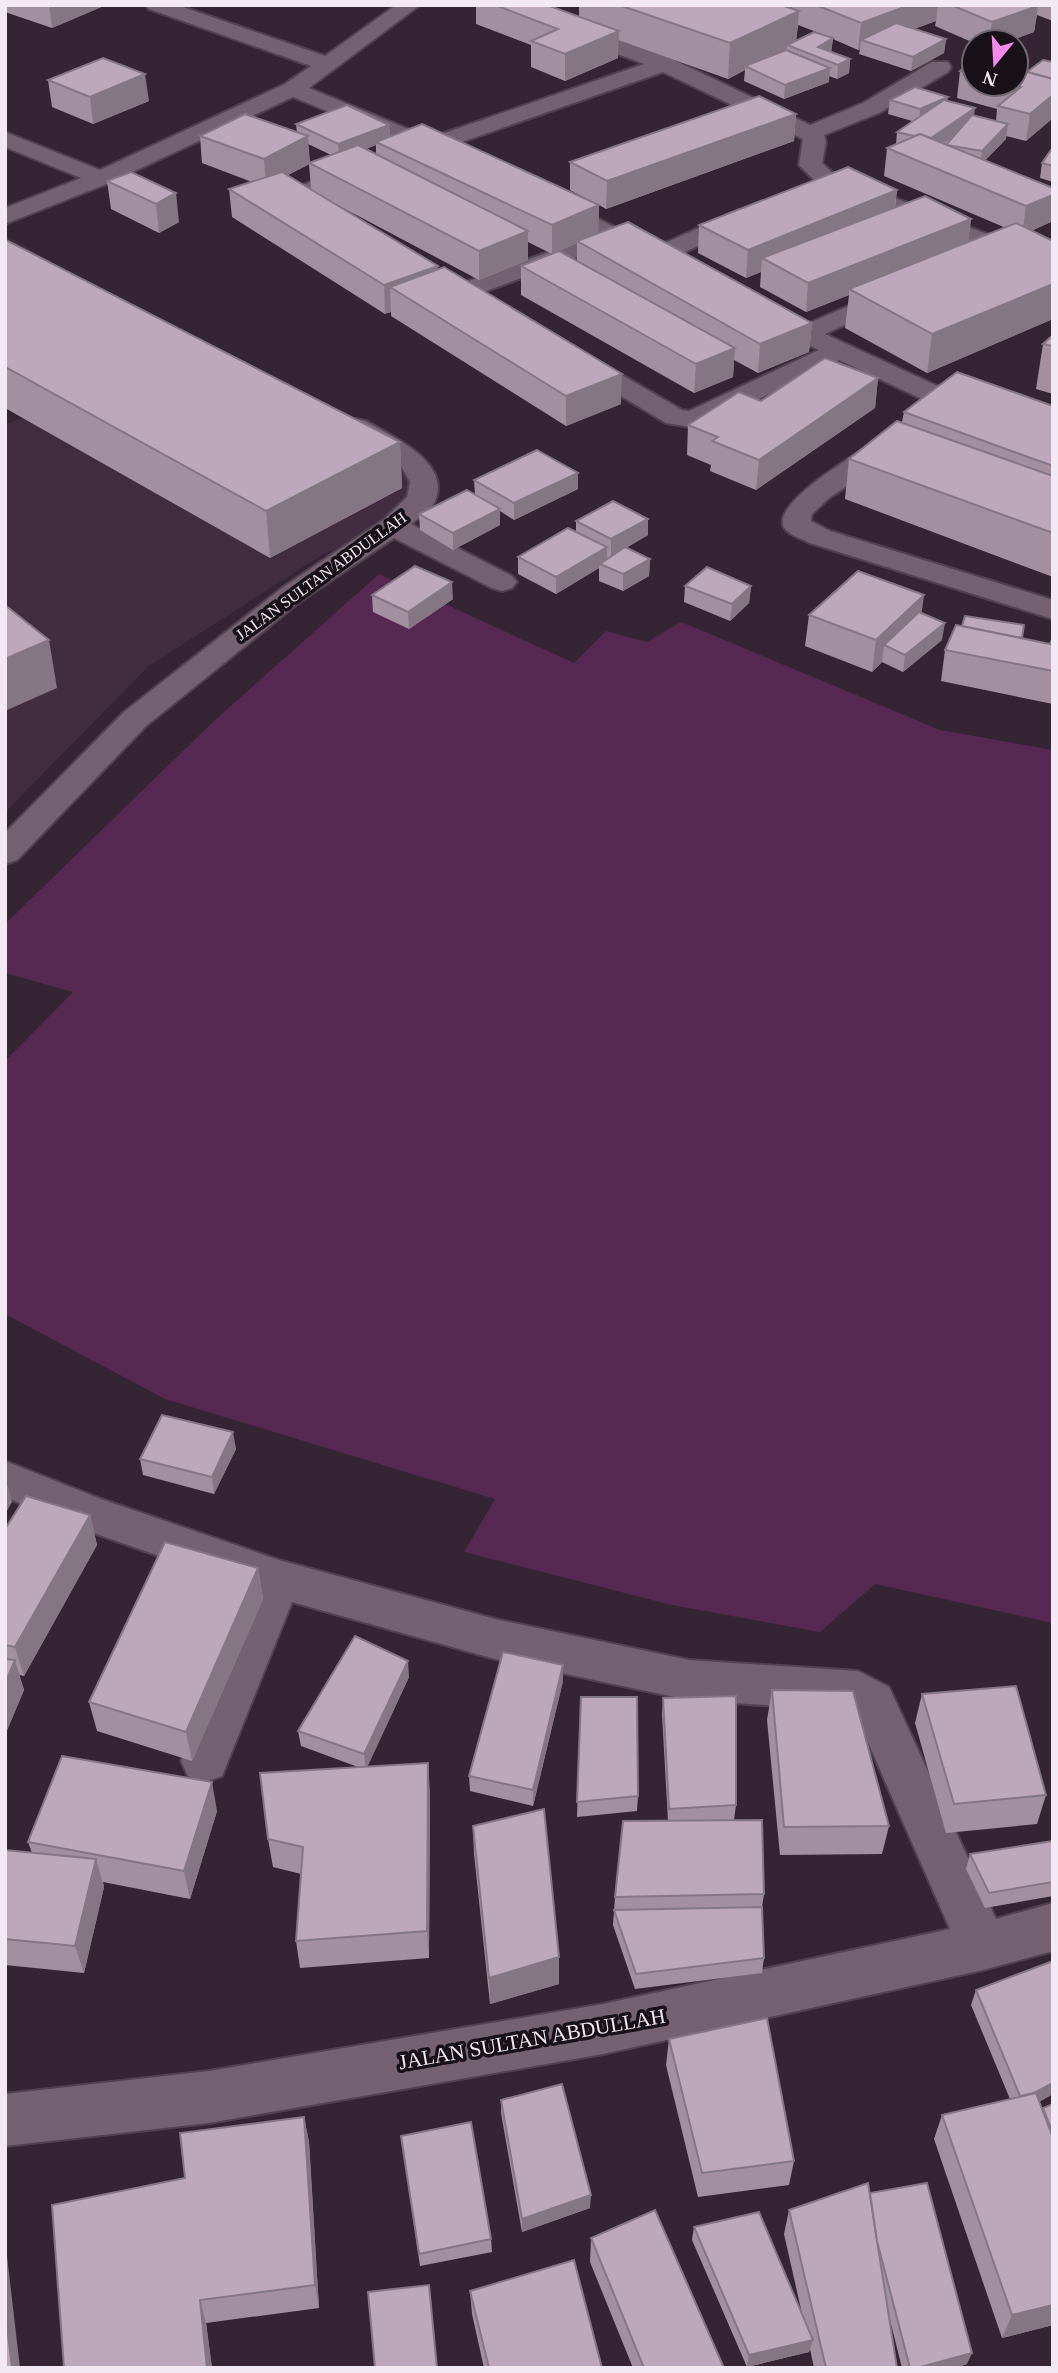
<svg xmlns="http://www.w3.org/2000/svg" width="1058" height="2373" font-family="Georgia,serif">
<style>
.built{fill:#422d40}
.green{fill:#552952}
.lines{fill:none;stroke-linecap:round;stroke-linejoin:round}
.minor-casing{stroke:#50434f;stroke-width:4}
.minor{fill:#746172;fill-rule:evenodd}
.wall{fill:#a290a0;fill-rule:evenodd}
.shaded-wall{fill:#847682}
.building{fill:#bca8ba;stroke:#847682;stroke-width:2}
.labels{text-anchor:middle;dominant-baseline:central;stroke-width:7;stroke-linejoin:round;paint-order:stroke}
.far-street-label{font-size:16px;fill:#f3e9f2;stroke:#181118}
.near-street-label{font-size:21px;fill:#f3e9f2;stroke:#181118}
</style>
<rect width="100%" height="100%" fill="#352534"/>
<!-- built -->
<path class="built" d="M5,235L304,407L430,474L409,500L365,534L322,555L149,666L5,812V424L54,408L5,379Z"/>
<!-- green -->
<path class="green" d="M379,574L574,663L606,631L647,642L681,622L940,730L1053,750V1623L875,1584L820,1632L672,1605L464,1552L495,1499L165,1399L5,1314V1061L73,992L5,973V924L215,720Z"/>
<g class="lines">
<defs>
<g id="minor">
<path d="M146,5H177L325,56L396,5H420L309,88L430,138L644,64L570,36L481,9L478,5H510L584,28L672,59L810,125L863,103L932,62H948L951,67L948,72L879,113L824,135L826,142L822,163L834,174L1053,260V276L818,184L799,165L803,139L663,72L450,146L454,151L451,156L443,158L429,153L320,194L351,213L355,218L351,223C334,227 299,209 293,192L297,187L409,145L293,97L109,183L5,224V208L81,178L5,147V132L100,170L285,84L311,66L149,9Z"/>
<path d="M551,196L656,247L739,210H755L759,215L755,220L665,261C647,266 629,252 613,244L473,296L464,298L455,296L452,291L455,286L595,235L543,208L539,203L543,198Z"/>
<path d="M895,286L904,288L907,293L904,298L825,334L961,397L1053,425V442L943,409L839,360L718,419L690,427L666,423L568,364L564,359L568,354L577,351L586,354L682,410L689,411L819,350L795,339L791,334L795,329Z"/>
<path d="M356,419L366,421C391,436 452,462 435,501C431,510 419,518 411,524L512,576L517,582L512,588L502,591L492,588L394,538L302,600L146,726L17,860L5,864V833L124,712L282,588L383,520L407,497L410,482L400,464L346,433L343,427L346,421Z"/>
<path d="M892,435L902,437L906,443L902,449L829,498L812,514L811,521L830,531L1053,600V619L810,543C803,539 785,534 783,525C776,499 862,451 882,437Z"/>
<path d="M5,1461L101,1499L279,1560L495,1619L689,1660L858,1671L889,1687L996,1919L1053,1903V1951L983,1970L603,2054L209,2123L5,2146V2094L209,2071L603,2004L950,1929L856,1715L850,1711L689,1700L495,1659L292,1602L222,1776L205,1782L188,1776L181,1761L253,1589L71,1525L5,1497Z"/>
</g>
</defs>
<!-- minor casing -->
<use href="#minor" class="minor-casing"/>
<!-- minor -->
<use href="#minor" class="minor"/>
</g>
<!-- wall -->
<g class="wall">
<path d="M5,5H106L52,28L5,12Z"/>
<path d="M476,5H547L579,17V5H781L791,9L792,5H1053V21L1037,15L1034,32L1006,42L974,43L935,26L936,21L914,29L946,39L944,53L911,71L859,54L860,49L858,50L833,39L831,52L850,59L849,73L837,79L829,76V82L784,99L744,81L745,70L728,79L618,40V58L565,81L531,67V45L476,24ZM798,25L819,33L796,40Z"/>
<path d="M1053,52V118L1026,141L1006,136V139L985,160L1053,188V221L1031,231L1053,241V319L927,373L845,328L849,295L806,312L760,287L761,272L746,278L698,253L699,225L897,190L895,208L971,219L968,242L1006,228L884,176L887,148L896,144L897,132L912,121L888,114L890,100H947L974,115L996,121L997,109L957,98L960,71L974,60V84H1016L1027,72L1051,62Z"/>
<path d="M48,80L149,101L93,124L52,107Z"/>
<path d="M796,114L794,141L606,209L599,205L598,233L812,323L809,352L758,373L734,360L733,377L694,393L521,295V266L577,261V243L552,254L528,242V260L479,280L330,201L438,266V270L621,404L566,426L391,316V312L385,314L232,217L229,189L252,182L202,163L200,136L297,133L296,124L389,125L390,136L598,205L570,190V162ZM308,144L331,155L310,163ZM376,145V154L366,149ZM309,164L311,189L288,175Z"/>
<path d="M1053,150V182L1040,178L1042,163Z"/>
<path d="M131,172L179,222L159,233L111,209L107,181Z"/>
<path d="M5,240L400,442L402,488L270,558L5,408Z"/>
<path d="M1053,335V394L1036,389L1043,344Z"/>
<path d="M878,378L875,408L756,490L710,471L711,465L687,455L688,425L761,401Z"/>
<path d="M1053,406V577L845,499L849,459L902,422L904,412Z"/>
<path d="M474,480L578,489L514,520L500,511V525L453,550L420,530L419,514L475,495Z"/>
<path d="M648,519V535L626,548L650,559L649,576L623,591L599,581V568L556,594L518,574V557L576,532V521Z"/>
<path d="M685,586H751L749,603L730,621L684,602Z"/>
<path d="M372,595L453,599L409,629L373,612Z"/>
<path d="M922,613L942,640L903,672L882,662L872,672L805,646L809,615Z"/>
<path d="M962,626L1050,644L1053,637V704L941,681L945,650Z"/>
<path d="M236,1449L214,1494L143,1475L140,1459Z"/>
<path d="M90,1515L97,1545L24,1676L19,1675L24,1690L5,1735V1529Z"/>
<path d="M258,1568L263,1599L192,1761L97,1731L89,1702Z"/>
<path d="M563,1665V1681L533,1806L470,1791L469,1776Z"/>
<path d="M409,1677L367,1767L430,1792L429,1958L300,1968L296,1941L301,1874L273,1867L268,1839L358,1767L301,1746L298,1731Z"/>
<path d="M772,1690L889,1826L882,1854L780,1855L767,1720Z"/>
<path d="M922,1694L1046,1795L1037,1824L946,1833L915,1723Z"/>
<path d="M581,1697L638,1796L637,1811L577,1817Z"/>
<path d="M663,1698L736,1805L734,1820L764,1894L762,1907L764,1958L762,1973L635,1989L613,1925L615,1897L668,1821L662,1714Z"/>
<path d="M217,1811L190,1899L103,1882L104,1887L84,1973L5,1965V1850L32,1853L28,1842Z"/>
<path d="M473,1826L559,1957V1984L490,2004L474,1854Z"/>
<path d="M1053,1841V1896L985,1908L966,1869L970,1854Z"/>
<path d="M1053,1961V2094L1039,2102L1042,2110L1043,2108L1053,2104V2325L1002,2338L934,2139L942,2115L1010,2099L971,2005L976,1990Z"/>
<path d="M669,2039L794,2161L789,2185L698,2197L666,2065Z"/>
<path d="M501,2100L590,2208L522,2232L501,2113Z"/>
<path d="M304,2117L309,2142L319,2308L206,2323L212,2368H64L185,2178Z"/>
<path d="M401,2136L491,2239L492,2252L420,2266Z"/>
<path d="M870,2193L967,2364L955,2368H902L888,2312L897,2368H814L810,2349L809,2352L747,2367L692,2240L694,2227L803,2318L784,2234L789,2210Z"/>
<path d="M591,2238L724,2368H633L590,2262Z"/>
<path d="M470,2291L602,2368H484L472,2314Z"/>
</g>
<!-- shaded-wall -->
<g class="shaded-wall">
<path d="M49,5H106L52,28Z"/>
<path d="M910,5H938L936,21L873,44L861,40L860,49L858,50L861,23Z"/>
<path d="M1038,6L1034,32L1006,42H989L992,22Z"/>
<path d="M799,11L796,46L787,45L786,51L745,66V70L728,79L730,43Z"/>
<path d="M619,31L618,58L565,81V54Z"/>
<path d="M833,38L831,53L818,47Z"/>
<path d="M946,39L944,53L911,71L913,57Z"/>
<path d="M850,59L849,73L837,79L838,65Z"/>
<path d="M830,68L829,82L784,99L785,85Z"/>
<path d="M145,74L149,101L93,124L90,97Z"/>
<path d="M1053,95V118L1026,141L1030,114Z"/>
<path d="M948,97L946,111L919,123L920,109Z"/>
<path d="M975,108L973,123L927,155L928,140Z"/>
<path d="M796,114L794,141L606,209L607,181Z"/>
<path d="M1008,124L1006,139L980,166L982,151Z"/>
<path d="M389,125L390,140L376,142V145L339,159L338,144Z"/>
<path d="M308,136L310,164L266,186L264,159Z"/>
<path d="M897,190L893,218L762,258L761,272L746,278L748,250Z"/>
<path d="M176,193L179,222L159,233L156,204Z"/>
<path d="M1053,195V221L1022,235L1026,206Z"/>
<path d="M599,205L598,234L577,241V243L552,254V225Z"/>
<path d="M971,219L967,248L849,289V295L806,312L808,283Z"/>
<path d="M528,231V260L479,280V251Z"/>
<path d="M438,266L439,295L390,287L391,312L385,314L384,285Z"/>
<path d="M1053,284V319L927,373L932,334Z"/>
<path d="M812,323L809,352L758,373L760,344Z"/>
<path d="M735,348L733,377L694,393L696,364Z"/>
<path d="M622,374L621,404L566,426V396Z"/>
<path d="M878,378L875,408L756,490L759,460Z"/>
<path d="M400,442L402,488L270,558L266,511Z"/>
<path d="M578,473V489L514,520V503Z"/>
<path d="M500,509V525L453,550V533Z"/>
<path d="M648,519V535L611,556V539Z"/>
<path d="M607,547V564H600L599,568L556,594V577Z"/>
<path d="M650,559L649,576L623,591V574Z"/>
<path d="M452,582L453,599L409,629L408,612Z"/>
<path d="M751,586L749,603L730,621L732,604Z"/>
<path d="M924,595L920,626L884,645L882,662L872,672L876,640Z"/>
<path d="M945,623L942,640L903,672L905,655Z"/>
<path d="M49,640L57,688L5,711V659Z"/>
<path d="M233,1432L236,1449L214,1494L212,1477Z"/>
<path d="M8,1486L12,1502L5,1514V1490Z"/>
<path d="M90,1515L97,1545L24,1676L15,1647Z"/>
<path d="M258,1568L263,1599L192,1761L186,1732Z"/>
<path d="M15,1660L24,1690L5,1735V1683Z"/>
<path d="M408,1661L409,1677L366,1770L364,1754Z"/>
<path d="M563,1665V1681L533,1806V1790Z"/>
<path d="M428,1763L430,1792L429,1958L427,1931Z"/>
<path d="M212,1782L217,1811L190,1899L184,1871Z"/>
<path d="M96,1859L104,1887L84,1973L75,1946Z"/>
<path d="M559,1957V1984L490,2004L489,1978Z"/>
<path d="M1053,2083V2094L1016,2113L1022,2100Z"/>
<path d="M304,2117L309,2142L319,2308L315,2285Z"/>
<path d="M591,2195L590,2208L522,2232V2219Z"/>
<path d="M5,2239L20,2368H12L5,2309Z"/>
<path d="M200,2300L206,2323L212,2368H207Z"/>
<path d="M1053,2305V2325L1002,2338L1012,2315Z"/>
<path d="M813,2340L809,2352L747,2367L749,2355Z"/>
<path d="M972,2353L967,2364L955,2368H917Z"/>
</g>
<!-- building -->
<g class="building">
<path d="M495,5H547L619,31L565,54L531,41L558,29Z"/>
<path d="M619,5H781L799,11L730,43Z"/>
<path d="M816,5H910L861,23Z"/>
<path d="M951,5H1037L1038,6L992,22Z"/>
<path d="M896,23L946,39L913,57L861,40Z"/>
<path d="M814,32L833,38L818,47L850,59L838,65L787,45Z"/>
<path d="M786,50L830,68L785,85L745,66Z"/>
<path d="M103,58L145,74L90,97L48,80Z"/>
<path d="M974,60V74L960,71Z"/>
<path d="M1043,60L1053,62V79L1027,72Z"/>
<path d="M1016,69L1053,79V95L1030,114L998,106L1021,87L1011,84H1016Z"/>
<path d="M915,87L948,97L920,109L890,100Z"/>
<path d="M759,96L796,114L607,181L570,162Z"/>
<path d="M944,100L975,108L931,138L920,134L914,136L897,132Z"/>
<path d="M347,105L389,125L338,144L296,124Z"/>
<path d="M245,114L308,136L264,159L200,136Z"/>
<path d="M972,115L1008,124L982,151L946,145Z"/>
<path d="M422,124L599,205L552,225L376,142Z"/>
<path d="M920,134L1053,188V195L1026,206L887,148Z"/>
<path d="M358,145L528,231L479,251L309,163Z"/>
<path d="M1051,150H1053V166L1042,163Z"/>
<path d="M848,167L897,190L748,250L699,225Z"/>
<path d="M131,172L176,193L156,204L107,181Z"/>
<path d="M282,172L438,266L384,285L229,189Z"/>
<path d="M925,196L971,219L808,283L762,258Z"/>
<path d="M628,222L812,323L760,344L577,241Z"/>
<path d="M1016,223L1053,241V284L932,334L849,289Z"/>
<path d="M5,240H6L400,442L266,511L5,367Z"/>
<path d="M559,251L735,348L696,364L521,266Z"/>
<path d="M444,267L622,374L566,396L390,287Z"/>
<path d="M1053,335V346L1043,344Z"/>
<path d="M825,358L878,378L759,460L712,441L718,437L688,425L739,392L761,401Z"/>
<path d="M957,372L1053,406V466L904,412Z"/>
<path d="M897,421L1053,476V533L849,459Z"/>
<path d="M537,450L578,473L514,503L474,480Z"/>
<path d="M467,490L500,509L453,533L419,514Z"/>
<path d="M613,501L648,519L611,539L576,521Z"/>
<path d="M568,528L607,547L556,577L518,557Z"/>
<path d="M625,547L650,559L623,574L600,564Z"/>
<path d="M415,566L452,582L408,612L372,595Z"/>
<path d="M707,567L751,586L732,604L685,586Z"/>
<path d="M858,571L924,595L876,640L809,615Z"/>
<path d="M5,605L49,640L5,659Z"/>
<path d="M919,612L945,623L905,655L884,645Z"/>
<path d="M965,616L1024,625L1022,638L962,626Z"/>
<path d="M956,625L1050,644L1053,637V671L945,650Z"/>
<path d="M162,1415L233,1432L212,1477L140,1459Z"/>
<path d="M26,1496L90,1515L15,1647L5,1645V1529Z"/>
<path d="M165,1542L258,1568L186,1732L89,1702Z"/>
<path d="M355,1636L408,1661L364,1754L298,1731Z"/>
<path d="M503,1652L563,1665L533,1790L469,1776Z"/>
<path d="M5,1659L15,1660L5,1683Z"/>
<path d="M1016,1686L1046,1795L954,1804L922,1694Z"/>
<path d="M772,1690L853,1691L889,1826L784,1827Z"/>
<path d="M736,1696V1805L669,1809L663,1698Z"/>
<path d="M581,1697H637L638,1796L577,1802Z"/>
<path d="M62,1756L212,1782L184,1871L28,1842Z"/>
<path d="M428,1763L427,1931L296,1941L303,1847L268,1839L260,1773Z"/>
<path d="M544,1809L559,1957L489,1978L473,1826Z"/>
<path d="M762,1820L764,1894L615,1897L623,1821Z"/>
<path d="M1053,1841V1882L989,1893L970,1854Z"/>
<path d="M5,1850L96,1859L75,1946L5,1939Z"/>
<path d="M762,1907L764,1958L636,1974L614,1910Z"/>
<path d="M1053,1961V2083L1034,2093L1020,2096L976,1990Z"/>
<path d="M767,2018L794,2161L702,2173L669,2039Z"/>
<path d="M562,2084L591,2195L522,2219L501,2100Z"/>
<path d="M1036,2093L1053,2138V2305L1012,2315L942,2115Z"/>
<path d="M1053,2104V2133L1043,2108Z"/>
<path d="M304,2117L315,2285L200,2300L207,2368H64L52,2205L185,2178L180,2133Z"/>
<path d="M471,2122L491,2239L419,2254L401,2136Z"/>
<path d="M868,2183L897,2368H826L789,2210Z"/>
<path d="M927,2183L972,2353L917,2368H910L877,2241L870,2193Z"/>
<path d="M655,2210L724,2368H644L591,2238Z"/>
<path d="M759,2212L813,2340L749,2355L694,2227Z"/>
<path d="M574,2260L602,2368H489L470,2291Z"/>
<path d="M429,2285L437,2368H375L368,2292Z"/>
<path d="M5,2309L12,2368H5Z"/>
</g>
<g class="labels">
<!-- far-street labels -->
<g class="far-street-label">
<text transform="translate(321 576) rotate(-36)">JALAN SULTAN ABDULLAH</text>
</g>
<!-- near-street labels -->
<g class="near-street-label">
<text transform="translate(532 2039) rotate(-10)">JALAN SULTAN ABDULLAH</text>
</g>
</g>
<!-- border -->
<rect width="1058" height="2373" fill="none" stroke="#f3e9f2" stroke-width="14"/>
<!-- north arrow -->
<g transform="translate(995 63) rotate(198)"><circle r="33" fill="#181118" stroke="#70676f" stroke-width="2"/>
<path d="M0-5L12 26L0 18L-12 26Z" fill="#f589ee"/>
<text y="-10" font-size="19" font-weight="bold" text-anchor="middle" fill="#f3e9f2">N</text>
</g>
</svg>
